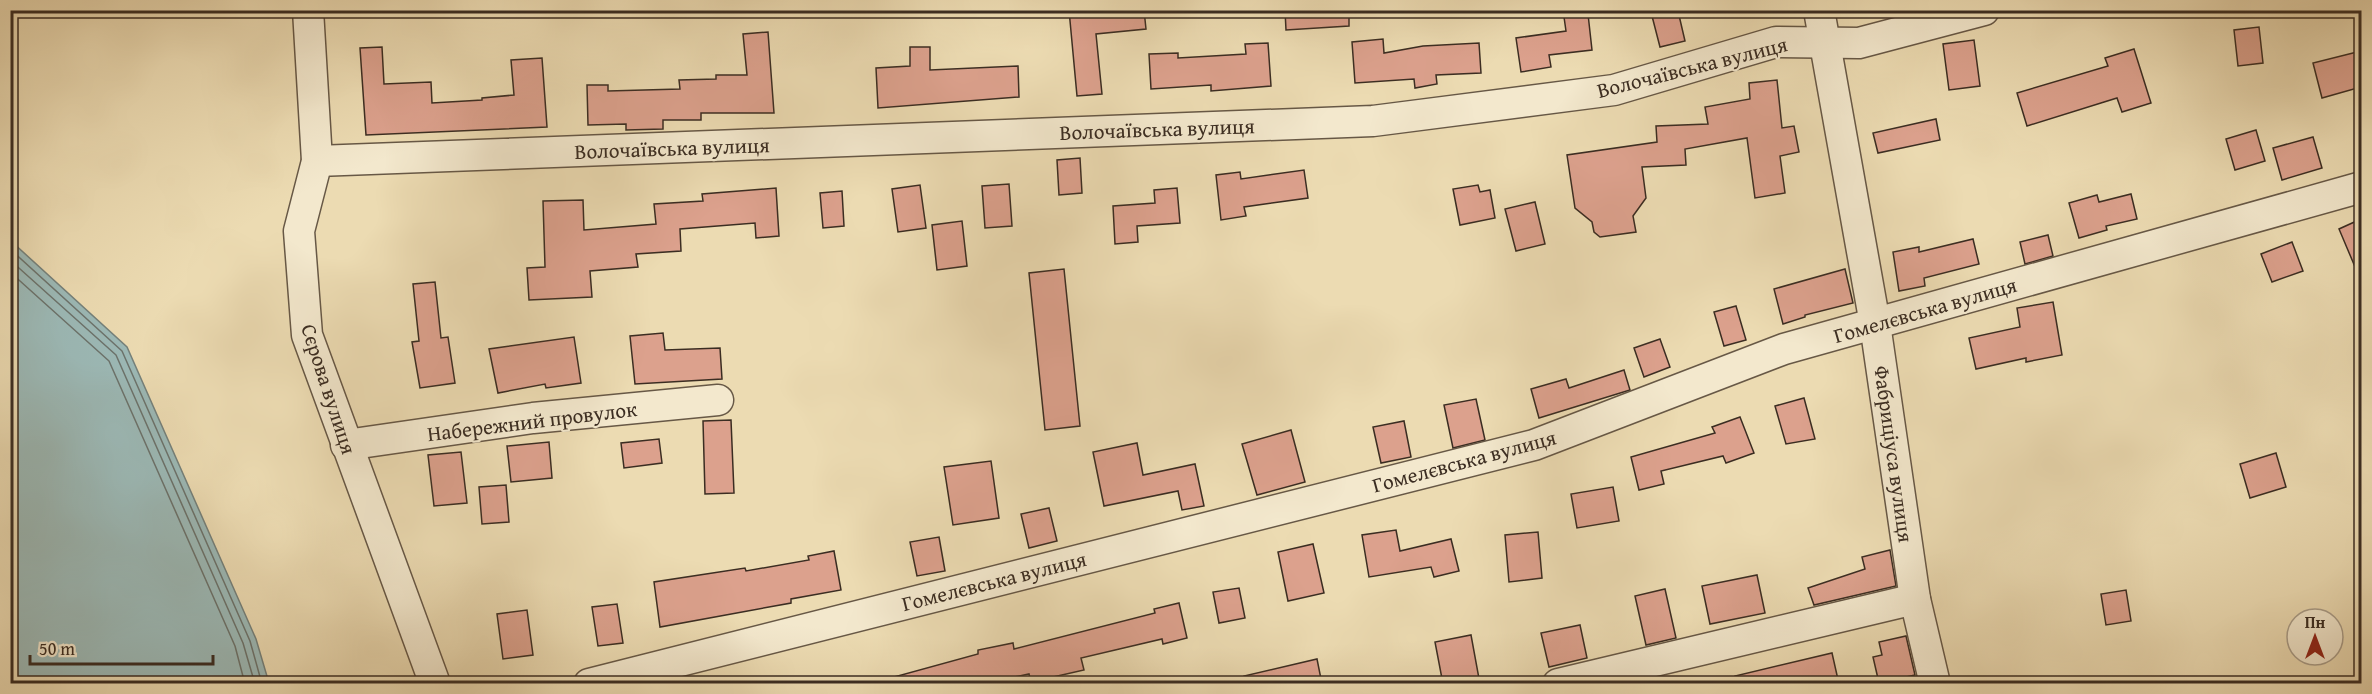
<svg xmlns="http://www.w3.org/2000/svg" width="2372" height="694" font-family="'Gentium Book Plus',serif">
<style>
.water{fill:#9cb9b6;stroke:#75817b;stroke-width:1.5}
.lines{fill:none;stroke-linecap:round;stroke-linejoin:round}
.shore{stroke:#6c736c;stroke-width:1.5}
.building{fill:#dca18d;stroke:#3b2d22;stroke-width:1.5}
.street-casing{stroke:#675846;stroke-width:33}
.street{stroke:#f3e8cd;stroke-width:30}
.labels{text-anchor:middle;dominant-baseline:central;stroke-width:4.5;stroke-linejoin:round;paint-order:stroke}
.street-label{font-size:21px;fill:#3b2d22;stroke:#f3e8cd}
</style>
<rect width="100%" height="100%" fill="#ecdbb2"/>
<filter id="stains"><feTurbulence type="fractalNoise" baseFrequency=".00333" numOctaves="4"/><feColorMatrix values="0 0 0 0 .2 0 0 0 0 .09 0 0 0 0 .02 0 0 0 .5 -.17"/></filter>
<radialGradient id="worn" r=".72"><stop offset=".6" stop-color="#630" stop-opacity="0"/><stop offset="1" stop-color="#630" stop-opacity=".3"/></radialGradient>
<!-- water -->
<path class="water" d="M11,241L127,347L256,639L269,683H11Z"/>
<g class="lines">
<!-- shore -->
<g class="shore">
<path d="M10,249L122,351L250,641L262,684"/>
<path d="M10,260L116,355L243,643L255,684"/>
<path d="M10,272L109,361L235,646L245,684"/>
</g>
</g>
<!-- building -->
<g class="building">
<path d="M1069,10H1144L1146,29L1096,34L1102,94L1077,96Z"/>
<path d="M1285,10H1349V26L1286,30Z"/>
<path d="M1678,11L1685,41L1660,47L1652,16Z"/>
<path d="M1588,14L1592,50L1549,55L1551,67L1521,72L1516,38L1566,31L1564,17Z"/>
<path d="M2259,27L2263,63L2238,66L2234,30Z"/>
<path d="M768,32L774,113H701V120H663V129L626,130V124L588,125L587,85H608V91L680,89L679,80L716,79V75H747L743,34Z"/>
<path d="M1383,39L1384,53L1423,46L1479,43L1481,73L1436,75L1437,84L1415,88L1414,79L1355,83L1352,42Z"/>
<path d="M1974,40L1980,86L1949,90L1943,44Z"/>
<path d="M1268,43L1271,86L1211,91V85L1151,89L1149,54L1178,53V58L1246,54L1245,44Z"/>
<path d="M382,47L384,84L431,82L432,103L482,100V98L514,95L511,60L542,58L547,127L366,135L360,48Z"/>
<path d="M910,47H930V70L1018,66L1019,97L878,108L876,68L910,66Z"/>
<path d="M2134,49L2151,103L2122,112L2117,98L2027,126L2017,93L2108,66L2105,58Z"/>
<path d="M2361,51V87L2322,98L2313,63Z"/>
<path d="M1777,80L1782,128L1794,126L1799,152L1780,156L1785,193L1755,198L1747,138L1685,149L1686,165L1642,167L1646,198L1633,216L1636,232L1600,237L1594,232L1592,222L1575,208L1567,155L1657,142L1656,126L1708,124L1705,107L1750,99L1749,83Z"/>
<path d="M1936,119L1940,140L1878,153L1873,133Z"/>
<path d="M2256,130L2265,161L2235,170L2226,139Z"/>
<path d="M2313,137L2322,168L2282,180L2273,148Z"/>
<path d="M1080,158L1082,193L1059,195L1057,160Z"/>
<path d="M1304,170L1308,198L1244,207L1246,216L1221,220L1216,175L1240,172L1241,179Z"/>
<path d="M1009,184L1012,226L985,228L982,186Z"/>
<path d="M920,185L926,228L898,232L892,189Z"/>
<path d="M1478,185L1480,192L1490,190L1495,218L1460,225L1453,189Z"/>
<path d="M776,188L779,236L756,238L755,223L680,229L681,251L636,254L638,267L590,271L592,297L529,300L527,268L545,267L543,201L583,200L584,230L656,224L654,204L703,201L702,194Z"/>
<path d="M1177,188L1180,223L1137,226L1138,242L1115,244L1113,206L1155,203L1154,190Z"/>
<path d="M842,191L844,226L823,228L820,193Z"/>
<path d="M2131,194L2137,219L2106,226L2107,230L2079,238L2069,203L2097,195L2099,202Z"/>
<path d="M1535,202L1545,244L1516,251L1505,209Z"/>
<path d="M2361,219V281L2339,229Z"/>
<path d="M962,221L967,266L937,270L932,225Z"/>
<path d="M2048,235L2053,256L2025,264L2020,242Z"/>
<path d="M1973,239L1979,264L1924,278L1925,286L1899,291L1893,252L1919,247V252Z"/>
<path d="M2292,242L2303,271L2272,282L2261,254Z"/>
<path d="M1064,269L1080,426L1045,430L1029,273Z"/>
<path d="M1845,269L1853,303L1805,315V317L1783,324L1774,289Z"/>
<path d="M435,282L441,338L448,337L455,383L420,388L412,342L419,341L413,284Z"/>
<path d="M2053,302L2062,355L2026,362V358L1976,369L1969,338L2020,327L2017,308Z"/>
<path d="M1736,306L1746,340L1724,346L1714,312Z"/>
<path d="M663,333L665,350L720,348L722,379L635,384L630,336Z"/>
<path d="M574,337L581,383L546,388L545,384L498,393L489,349Z"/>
<path d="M1660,339L1670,367L1644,377L1634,348Z"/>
<path d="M1624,370L1630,390L1539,418L1531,389L1566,379L1569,388Z"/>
<path d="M1804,398L1815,439L1786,444L1775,406Z"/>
<path d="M1476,399L1485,440L1453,448L1444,405Z"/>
<path d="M1740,417L1754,453L1726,463L1723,456L1661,471L1664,484L1639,490L1631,457L1715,433L1712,427Z"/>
<path d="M731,420L734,493L705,494L703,421Z"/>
<path d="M1404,421L1411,457L1381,463L1373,427Z"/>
<path d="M1291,430L1305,482L1257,495L1242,444Z"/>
<path d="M659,439L662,463L624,468L621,443Z"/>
<path d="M549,442L552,478L511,482L507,446Z"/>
<path d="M1137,443L1143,475L1195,464L1204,506L1182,510L1178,491L1104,506L1093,452Z"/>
<path d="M461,452L467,503L434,506L428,455Z"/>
<path d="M2276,453L2286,487L2250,498L2240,464Z"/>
<path d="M991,461L999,518L953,525L944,467Z"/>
<path d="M506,485L509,522L482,524L479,487Z"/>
<path d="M1613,487L1619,521L1577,528L1571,494Z"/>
<path d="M1049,508L1057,541L1029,548L1021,514Z"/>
<path d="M1396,530L1400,551L1451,539L1459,571L1434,577L1431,567L1369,577L1362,535Z"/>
<path d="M1538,532L1542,578L1509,582L1505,535Z"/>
<path d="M939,537L945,571L917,576L910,542Z"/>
<path d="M1313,544L1324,593L1288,601L1278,552Z"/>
<path d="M1890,550L1896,586L1814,605L1808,588L1865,569L1862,557Z"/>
<path d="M834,551L841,590L791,599V603L660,627L654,582L745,568L746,571L809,560L808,556Z"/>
<path d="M1757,575L1765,613L1710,624L1702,586Z"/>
<path d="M1239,588L1245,618L1219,623L1213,592Z"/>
<path d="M1665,589L1676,638L1646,645L1635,596Z"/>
<path d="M2126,590L2131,621L2106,625L2101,594Z"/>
<path d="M1179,603L1187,638L1163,644L1162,639L1081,658L1084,670L1031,682L1029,674L980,684H895L894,677L978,654V650L1013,643L1014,649L1155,613L1154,609Z"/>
<path d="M617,604L623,643L598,646L592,607Z"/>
<path d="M527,610L533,655L503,659L497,614Z"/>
<path d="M1580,625L1587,658L1549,667L1541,633Z"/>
<path d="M1471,635L1480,684H1443L1435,642Z"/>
<path d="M1906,636L1915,675L1879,683L1873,657L1882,655L1879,642Z"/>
<path d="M1832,653L1839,684H1736L1735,676Z"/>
<path d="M1317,659L1322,684H1245L1244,676Z"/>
</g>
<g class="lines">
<defs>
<g id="street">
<path d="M308,10L317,161L299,231L307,335L435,684"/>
<path d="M1819,10L1875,324L1915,599L1935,684"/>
<path d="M317,161L1373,121L1614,90L1776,42L1859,43L1984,10"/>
<path d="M346,445L533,418L718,400"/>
<path d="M589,684L1534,445L1784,349L2362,187"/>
<path d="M1558,684L1915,599"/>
</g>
</defs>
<!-- street casing -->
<use href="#street" class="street-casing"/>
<!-- street -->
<use href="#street" class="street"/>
</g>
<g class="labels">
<!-- street labels -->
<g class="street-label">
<text transform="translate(1692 67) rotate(-14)">Волочаївська вулиця</text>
<text transform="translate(1157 129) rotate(-2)">Волочаївська вулиця</text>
<text transform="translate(672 148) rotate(-2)">Волочаївська вулиця</text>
<text transform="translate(1925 310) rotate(-16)">Гомелєвська вулиця</text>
<text transform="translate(329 389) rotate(72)">Сєрова вулиця</text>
<text transform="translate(532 421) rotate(-7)">Набережний провулок</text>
<text transform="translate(1894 454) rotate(82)">Фабриціуса вулиця</text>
<text transform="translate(1464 461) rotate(-15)">Гомелєвська вулиця</text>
<text transform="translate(994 581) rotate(-14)">Гомелєвська вулиця</text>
</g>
</g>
<!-- margin -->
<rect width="2372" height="694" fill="none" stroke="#ecdbb2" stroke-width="36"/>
<rect x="12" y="12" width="2348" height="670" fill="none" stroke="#3b2d22" stroke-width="3"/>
<rect x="18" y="18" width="2336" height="658" fill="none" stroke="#3b2d22" stroke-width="1.5"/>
<!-- north arrow -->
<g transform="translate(2315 637)"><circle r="28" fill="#f3e8cd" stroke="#a99d89" stroke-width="1.5"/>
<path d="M0-4.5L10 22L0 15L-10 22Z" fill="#8f2418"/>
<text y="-9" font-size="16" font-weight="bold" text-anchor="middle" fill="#3b2d22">Пн</text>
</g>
<!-- scale -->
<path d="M30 655v9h183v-9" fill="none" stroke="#3b2d22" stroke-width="3"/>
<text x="39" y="655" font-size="18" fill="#3b2d22" stroke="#f3e8cd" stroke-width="4.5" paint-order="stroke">50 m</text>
<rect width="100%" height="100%" filter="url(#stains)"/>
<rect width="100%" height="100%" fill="url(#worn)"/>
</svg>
